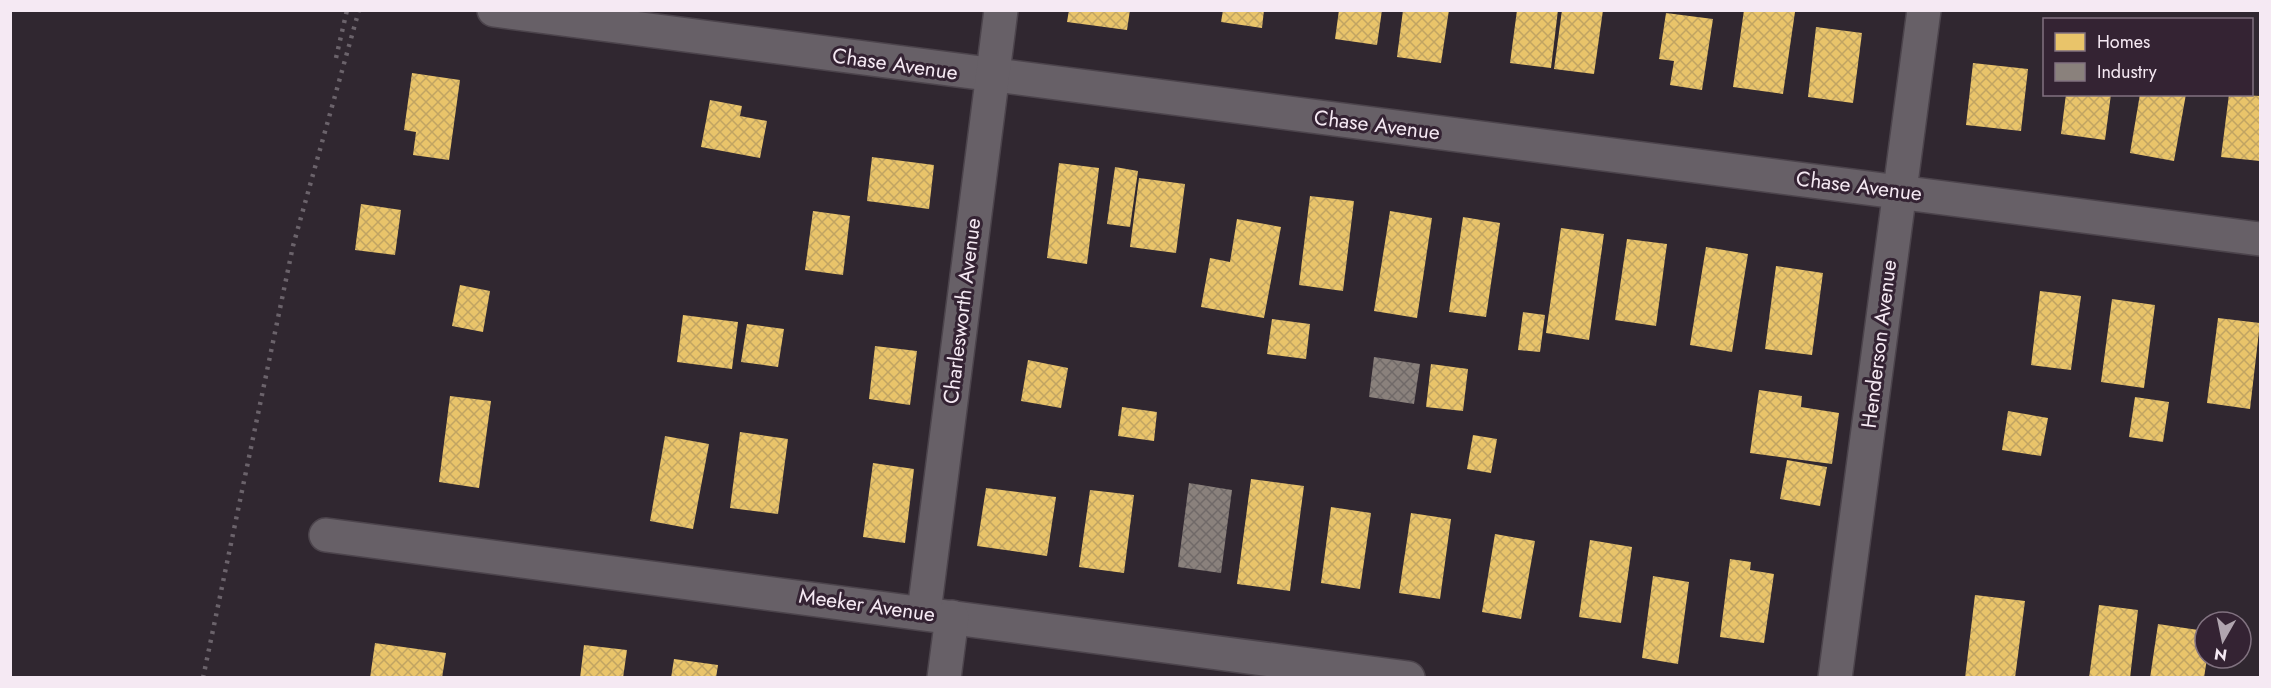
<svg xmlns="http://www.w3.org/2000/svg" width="2271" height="688" font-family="Jost,sans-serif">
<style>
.homes{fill:url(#homes-cross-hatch)}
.industry{fill:url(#industry-cross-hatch)}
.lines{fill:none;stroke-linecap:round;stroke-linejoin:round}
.street-casing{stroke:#4c444c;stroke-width:36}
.street{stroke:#676067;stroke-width:33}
.rail{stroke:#6b636b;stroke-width:4.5;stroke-dasharray:3 6;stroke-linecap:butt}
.labels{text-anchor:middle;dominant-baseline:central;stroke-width:6;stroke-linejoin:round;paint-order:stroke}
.street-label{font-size:21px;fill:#f5e9f3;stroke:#342333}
</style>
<defs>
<pattern id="homes-cross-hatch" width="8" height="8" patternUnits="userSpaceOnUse" patternTransform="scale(1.5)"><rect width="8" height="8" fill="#e9c46a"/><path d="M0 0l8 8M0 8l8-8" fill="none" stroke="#c1a462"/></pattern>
<pattern id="industry-cross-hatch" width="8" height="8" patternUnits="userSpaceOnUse" patternTransform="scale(1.5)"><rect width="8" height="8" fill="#8a817c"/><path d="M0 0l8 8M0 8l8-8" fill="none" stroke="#706968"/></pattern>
</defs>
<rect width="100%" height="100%" fill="#302730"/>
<!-- homes -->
<g class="homes">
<path d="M1069,10H1130L1127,30L1067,22Z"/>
<path d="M1223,10H1264L1262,28L1221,22Z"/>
<path d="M1339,10H1382L1377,45L1335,39Z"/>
<path d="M1403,10H1449L1441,63L1397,57Z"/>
<path d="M1517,10H1558L1551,68L1510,63Z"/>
<path d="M1562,10H1603L1594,74L1554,69Z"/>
<path d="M1744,10L1795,12L1783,94L1733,87Z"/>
<path d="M1666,13L1713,19L1702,90L1670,85L1674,61L1659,59Z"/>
<path d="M1816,27L1862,33L1853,103L1808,97Z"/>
<path d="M1973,63L2028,69L2021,131L1966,125Z"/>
<path d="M412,73L460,80L449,160L413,155L416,132L404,130Z"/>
<path d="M2066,94H2111L2105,140L2061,134Z"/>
<path d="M2140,94H2186L2174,161L2130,153Z"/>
<path d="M2229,94L2260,96V161L2221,157Z"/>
<path d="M710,100L742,106L740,116L767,121L760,158L701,147Z"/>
<path d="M872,157L934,165L929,209L867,201Z"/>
<path d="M1059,163L1099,168L1087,264L1047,258Z"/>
<path d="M1115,167L1138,171L1130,227L1107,224Z"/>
<path d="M1139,178L1185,184L1176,253L1130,247Z"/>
<path d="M1310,196L1354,201L1343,291L1299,285Z"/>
<path d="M361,204L401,210L395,255L355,250Z"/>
<path d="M813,211L850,216L843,275L805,270Z"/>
<path d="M1390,211L1432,218L1417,318L1374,311Z"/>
<path d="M1463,217L1500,223L1486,317L1449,312Z"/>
<path d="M1237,219L1281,227L1264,318L1201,307L1210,258L1230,262Z"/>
<path d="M1561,228L1604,234L1589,340L1546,333Z"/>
<path d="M1627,239L1667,244L1656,326L1615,320Z"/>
<path d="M1706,247L1748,254L1732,352L1690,345Z"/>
<path d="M1776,266L1823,273L1812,355L1765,349Z"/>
<path d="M460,285L490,291L483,332L452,326Z"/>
<path d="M2040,291L2081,296L2071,370L2031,365Z"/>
<path d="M2112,299L2155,305L2144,388L2101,382Z"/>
<path d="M1523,312L1545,315L1540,352L1518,350Z"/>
<path d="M683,315L738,322L732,369L677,362Z"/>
<path d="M2218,318L2260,323L2250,409L2207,403Z"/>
<path d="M1272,319L1310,324L1306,359L1267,354Z"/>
<path d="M747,324L784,329L778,367L741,362Z"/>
<path d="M875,346L917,351L910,405L869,399Z"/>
<path d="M1028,360L1068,368L1061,408L1021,401Z"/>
<path d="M1431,364L1468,369L1463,411L1426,407Z"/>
<path d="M1759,390L1802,396L1801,407L1839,413L1832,464L1750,453Z"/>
<path d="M450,396L491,401L479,488L439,482Z"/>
<path d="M2135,397L2169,402L2163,442L2129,437Z"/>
<path d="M1122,407L1157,412L1154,441L1118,436Z"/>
<path d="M2008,411L2048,418L2041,456L2002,450Z"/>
<path d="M740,432L788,439L778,514L730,508Z"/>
<path d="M1473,435L1497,439L1491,473L1467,469Z"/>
<path d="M665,436L709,444L693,529L650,521Z"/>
<path d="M1787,460L1827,467L1820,506L1780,499Z"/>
<path d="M873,463L914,469L905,543L863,537Z"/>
<path d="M1251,479L1304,486L1290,591L1237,584Z"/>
<path d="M986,488L1056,497L1047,556L977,546Z"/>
<path d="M1090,490L1134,495L1124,573L1079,567Z"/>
<path d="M1331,507L1371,513L1360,589L1321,583Z"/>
<path d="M1411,513L1451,519L1440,599L1399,593Z"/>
<path d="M1495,534L1535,541L1521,619L1482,612Z"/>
<path d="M1590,540L1632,547L1621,623L1579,617Z"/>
<path d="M1730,559L1751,562L1750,570L1774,574L1764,643L1720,637Z"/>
<path d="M1653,576L1689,582L1678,664L1642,658Z"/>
<path d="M1975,595L2025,601L2015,678H1965Z"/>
<path d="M2099,605L2138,610L2130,678H2089Z"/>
<path d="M2158,624L2205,631L2207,658L2204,678H2150Z"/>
<path d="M375,643L446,653L442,678H370Z"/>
<path d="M584,645L627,650L623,678H580Z"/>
<path d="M674,659L718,665L716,678H671Z"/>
</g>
<!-- industry -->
<g class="industry">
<path d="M1374,357L1420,364L1414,404L1369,397Z"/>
<path d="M1189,483L1232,490L1221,573L1178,567Z"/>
</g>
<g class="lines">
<defs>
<g id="street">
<path d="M494,10L2260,239"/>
<path d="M326,535L1408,678"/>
<path d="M924,612L1001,10"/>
<path d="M944,678L952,617"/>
<path d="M1835,678L1924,10"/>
</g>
</defs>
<!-- street casing -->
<use href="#street" class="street-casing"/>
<!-- street -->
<use href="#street" class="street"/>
<!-- rail -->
<g class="rail">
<path d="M336,58L347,10"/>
<path d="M203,678L293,246L359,10"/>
</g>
</g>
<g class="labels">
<!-- street labels -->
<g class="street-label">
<text transform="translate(895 64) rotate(8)">Chase Avenue</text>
<text transform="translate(1377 125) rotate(7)">Chase Avenue</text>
<text transform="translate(1859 186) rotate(7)">Chase Avenue</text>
<text transform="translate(962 311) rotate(-83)">Charlesworth Avenue</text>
<text transform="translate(1879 344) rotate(-83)">Henderson Avenue</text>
<text transform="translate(867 605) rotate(8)">Meeker Avenue</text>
</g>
</g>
<!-- border -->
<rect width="2271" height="688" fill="none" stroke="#f5e9f3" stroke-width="24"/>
<!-- legend -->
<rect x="2043" y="18" width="210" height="78" fill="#342333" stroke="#817280" stroke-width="1.5"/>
<rect x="2055" y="33" width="30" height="18" fill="#e9c46a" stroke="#817280" stroke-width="1.5"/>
<text x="2097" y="48" font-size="18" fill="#f5e9f3">Homes</text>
<rect x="2055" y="63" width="30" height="18" fill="#8a817c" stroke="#817280" stroke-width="1.5"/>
<text x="2097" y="78" font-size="18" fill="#f5e9f3">Industry</text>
<!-- north arrow -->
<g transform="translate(2223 640) rotate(189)"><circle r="28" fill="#342333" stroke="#817280" stroke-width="1.5"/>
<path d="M0-4.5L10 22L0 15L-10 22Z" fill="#b0a5af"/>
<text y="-9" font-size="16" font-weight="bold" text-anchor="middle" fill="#f5e9f3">N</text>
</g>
</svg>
